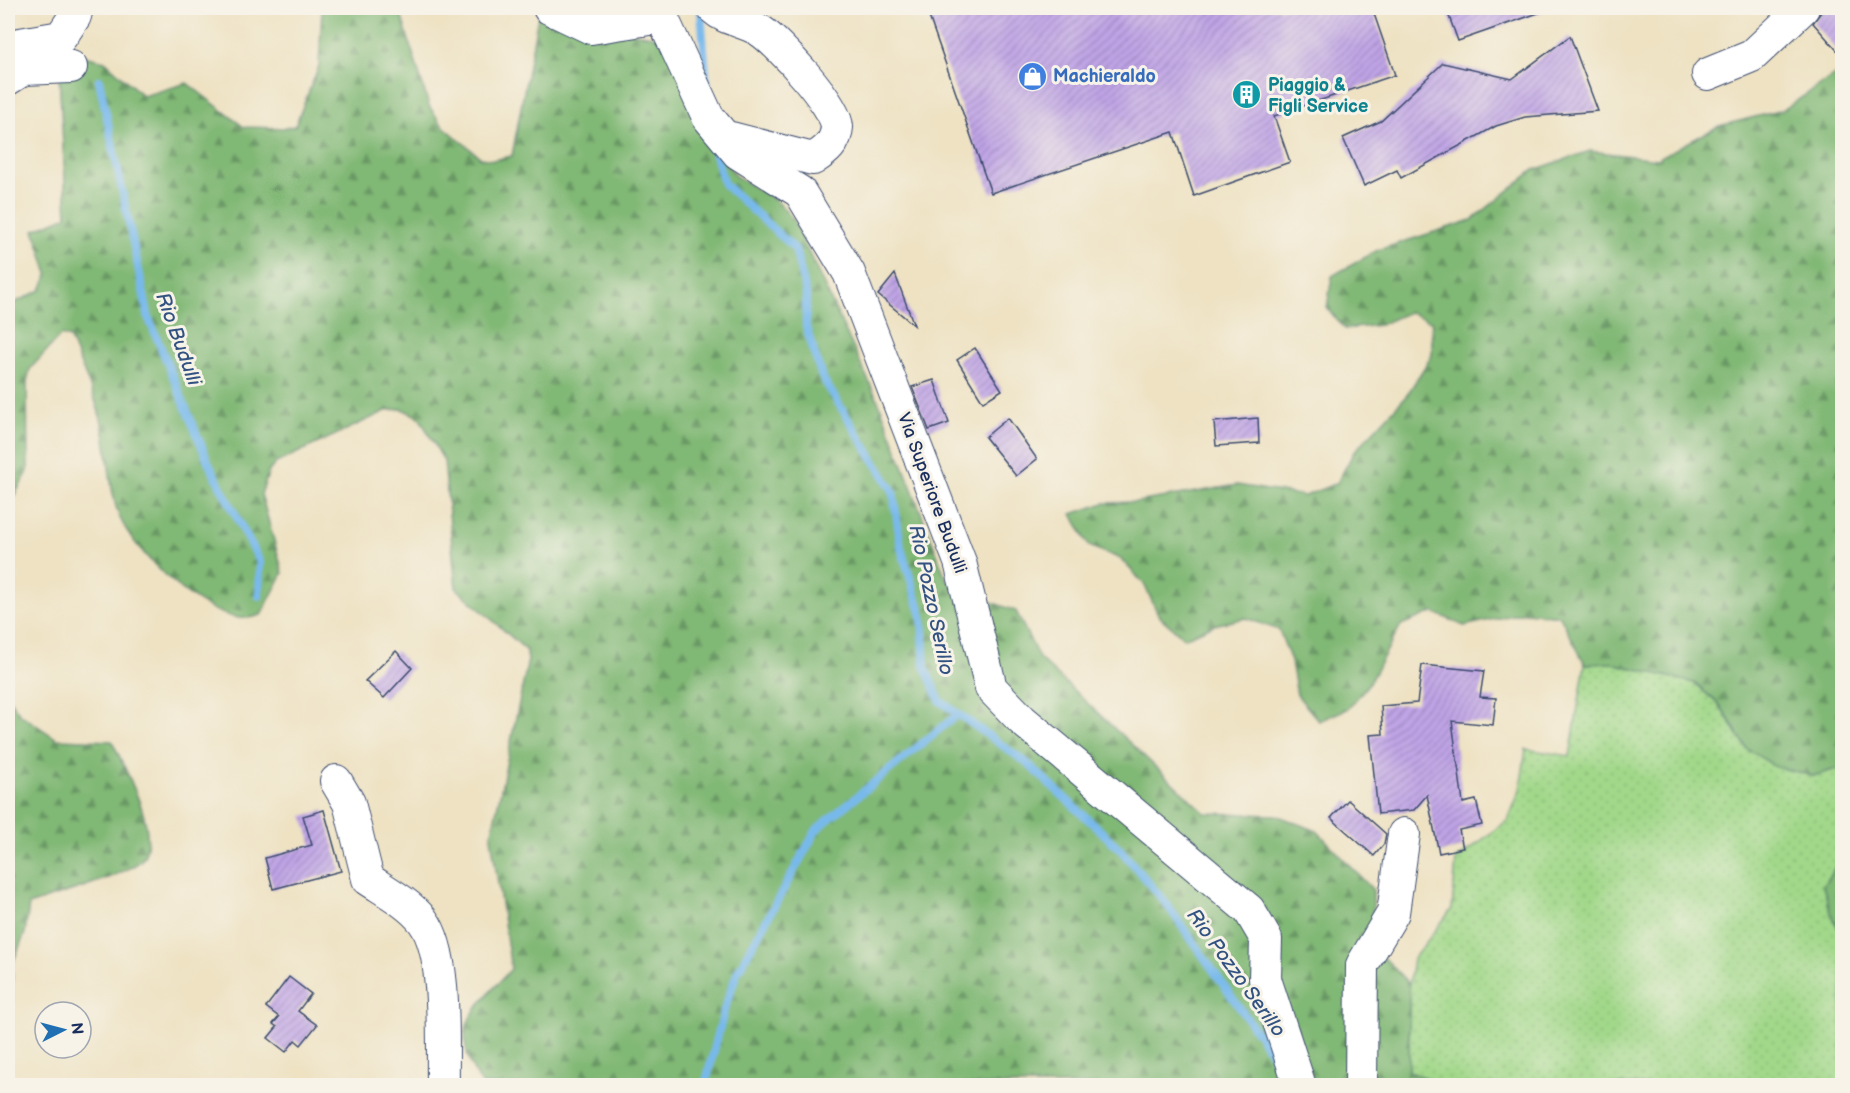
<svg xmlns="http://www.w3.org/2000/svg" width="1850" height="1093" font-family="'Balsamiq Sans',sans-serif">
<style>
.grass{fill:url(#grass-dots);stroke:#5e8474;stroke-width:1.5}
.forest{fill:url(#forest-firs);stroke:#4e746a;stroke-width:1.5}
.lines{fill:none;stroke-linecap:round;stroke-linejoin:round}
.stream{stroke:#78b9ec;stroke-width:8}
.building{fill:url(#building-hatch)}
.minor-casing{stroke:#3b4a6d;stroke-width:34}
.minor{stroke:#fff;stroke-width:32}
.labels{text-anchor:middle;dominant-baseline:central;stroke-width:6;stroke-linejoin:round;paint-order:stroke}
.shop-label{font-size:18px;font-weight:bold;fill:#366cbe;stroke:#f7f3e8;text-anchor:start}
.culture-label{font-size:18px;font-weight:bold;fill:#0d838f;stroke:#f7f3e8;text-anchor:start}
.street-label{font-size:18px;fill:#1b2f5e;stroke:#f7f3e8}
.water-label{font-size:20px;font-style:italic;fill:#325282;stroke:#f7f3e8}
</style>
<defs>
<pattern id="grass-dots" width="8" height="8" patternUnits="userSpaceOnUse" patternTransform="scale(1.5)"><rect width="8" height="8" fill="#a1d889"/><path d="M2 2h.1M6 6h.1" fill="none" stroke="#8aba79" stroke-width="1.8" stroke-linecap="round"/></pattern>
<pattern id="forest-firs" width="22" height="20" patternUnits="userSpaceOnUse" patternTransform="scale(1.5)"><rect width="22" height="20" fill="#80b875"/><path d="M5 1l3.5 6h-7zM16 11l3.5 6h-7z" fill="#689663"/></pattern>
<pattern id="building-hatch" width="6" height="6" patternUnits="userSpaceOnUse" patternTransform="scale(1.5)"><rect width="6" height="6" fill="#c0a4e6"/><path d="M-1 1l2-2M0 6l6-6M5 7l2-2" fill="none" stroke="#9b86be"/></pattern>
</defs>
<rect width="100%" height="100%" fill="#f7f3e8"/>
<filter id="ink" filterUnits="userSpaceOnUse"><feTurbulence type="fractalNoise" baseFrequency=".0167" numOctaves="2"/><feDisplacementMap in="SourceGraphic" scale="12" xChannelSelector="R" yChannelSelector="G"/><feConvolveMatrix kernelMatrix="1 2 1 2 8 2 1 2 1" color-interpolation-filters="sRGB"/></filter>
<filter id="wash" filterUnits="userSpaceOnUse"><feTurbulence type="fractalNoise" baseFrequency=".008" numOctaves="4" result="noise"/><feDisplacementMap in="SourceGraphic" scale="24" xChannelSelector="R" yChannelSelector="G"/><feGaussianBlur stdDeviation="1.35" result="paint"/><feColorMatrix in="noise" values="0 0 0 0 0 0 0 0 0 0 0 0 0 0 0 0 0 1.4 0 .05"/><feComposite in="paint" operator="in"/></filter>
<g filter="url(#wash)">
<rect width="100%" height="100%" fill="#eee2c3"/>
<!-- grass -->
<path class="grass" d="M1612,663L1694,683L1719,705L1747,749L1813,776L1840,768L1842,771V857L1823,886L1833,919L1842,934V1085H1445L1409,1072V984L1413,959L1452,909L1456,860L1508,820L1520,790L1526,749L1570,756L1585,664Z"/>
<!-- forest -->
<g class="forest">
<path d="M322,8H399L429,106L442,125L481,158L493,160L512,156L538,16L664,38L695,112L735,176L776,200L793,219L880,405L946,578L955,589L1016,611L1039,658L1205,813L1276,815L1317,831L1373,890L1374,947L1409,984V1072L1445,1085H483C470,1069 459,1041 469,1020C476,1004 499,983 511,969L491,837L528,660L526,650L456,588L444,461L419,417L402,409L388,410L276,463L269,471L261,494L283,573L261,615C254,617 247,619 239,618C199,612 140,558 122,522C110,501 109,454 103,428C97,398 81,367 70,338L61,335L30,369L27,381L28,472L8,506V306L41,290L48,274L34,230L67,216L58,58L62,51L105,61L143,96L187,83L244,127L284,128L295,126L319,66Z"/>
<path d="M1842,70V771L1840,768L1813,776L1776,767L1747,749L1720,705L1694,683L1612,663L1585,664L1560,616L1526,612L1464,626L1433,612L1401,625L1369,683L1349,708L1319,721L1297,695L1291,661L1279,630L1246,618L1214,625L1184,638L1159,616L1144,584L1121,559L1089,546L1072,514L1104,503L1137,502L1237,485L1305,496L1337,483L1354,452L1407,395L1432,355V322L1409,312L1380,325L1345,329L1327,308L1332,276L1378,250L1472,220L1534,170L1590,151L1657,159L1719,126L1783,110Z"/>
<path d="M8,698L20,714L57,739L112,741C124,767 160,831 143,858C131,875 52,896 29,905L25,933L12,965V1034L8,1049Z"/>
<path d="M1842,857V934L1833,919L1823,886Z"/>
</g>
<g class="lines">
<!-- stream -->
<g class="stream">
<path d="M701,13L707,84"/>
<path d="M99,80L149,319L210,466L260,562L259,596"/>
<path d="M712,143L724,184L795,249L806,293V327L822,377L893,491L901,548L922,616L925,667L940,701L1027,763L1119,848L1165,902L1277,1061"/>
<path d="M705,1086L725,1007L737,973L817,829L957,715"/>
</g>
</g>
<g id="blocks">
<!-- building -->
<g class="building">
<path d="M926,8H1372L1395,75L1274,116L1290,162L1194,196L1173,132L991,193Z"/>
<path d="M1446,8H1543L1544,11L1458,41Z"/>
<path d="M1824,8H1842V56L1813,23Z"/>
<path d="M1570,36L1598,111L1525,117L1496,126L1401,178L1397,170L1364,186L1343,138L1381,121L1443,63L1512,79Z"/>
<path d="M895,274L914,325L878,295Z"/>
<path d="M975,348L1002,390L983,402L957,360Z"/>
<path d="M934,380L949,423L929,430L912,387Z"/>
<path d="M1008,418L1037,459L1016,476L985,437Z"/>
<path d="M1258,418L1259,443L1216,446L1214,422Z"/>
<path d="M396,651L412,668L384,698L365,681Z"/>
<path d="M1422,665L1484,671L1480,697L1496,698L1493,725L1452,721L1463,803L1476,800L1482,825L1459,830L1463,848L1439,853L1427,795L1414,810L1378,814L1370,735L1383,734L1381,706L1417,703Z"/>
<path d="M1348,800L1386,834L1384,844L1374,856L1331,818Z"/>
<path d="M324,810L341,871L273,889L265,858L312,845L303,816Z"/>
<path d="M289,977L311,994L298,1011L317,1025L301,1045L295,1040L286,1052L268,1038L277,1027L273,1024L279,1017L266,1007Z"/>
</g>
</g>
</g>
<g filter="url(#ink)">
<use href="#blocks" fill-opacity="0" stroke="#3b4a6d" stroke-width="1.5"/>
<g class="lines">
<defs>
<g id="minor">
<path d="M549,8L591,28L662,17L708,117L738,153L800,192L849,273L960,562L991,688L1022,720L1249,910L1266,939L1265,979L1300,1086"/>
<path d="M713,8C727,21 743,20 759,30C777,41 837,106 837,127C836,143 826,151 813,159L731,138"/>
<path d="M8,46L61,37L75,16L77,8"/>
<path d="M1708,74L1752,56L1803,8"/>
<path d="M8,79L24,69L71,67"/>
<path d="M336,781L349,803L368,879C386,891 410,904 423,921C448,954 442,1044 443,1086"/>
<path d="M1361,1086L1362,965L1393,913L1404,834"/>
</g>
</defs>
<!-- minor casing -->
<use href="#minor" class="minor-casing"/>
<!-- minor -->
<use href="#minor" class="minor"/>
</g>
</g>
<!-- icons -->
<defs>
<symbol id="shop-disc" viewBox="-11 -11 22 22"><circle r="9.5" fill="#3f7fe0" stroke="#f7f3e8"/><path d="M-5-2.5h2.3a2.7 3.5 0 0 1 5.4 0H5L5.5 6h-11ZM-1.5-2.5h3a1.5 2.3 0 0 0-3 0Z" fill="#fff"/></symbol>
<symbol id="building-disc" viewBox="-11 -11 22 22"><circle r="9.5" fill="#0f9aa8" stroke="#f7f3e8"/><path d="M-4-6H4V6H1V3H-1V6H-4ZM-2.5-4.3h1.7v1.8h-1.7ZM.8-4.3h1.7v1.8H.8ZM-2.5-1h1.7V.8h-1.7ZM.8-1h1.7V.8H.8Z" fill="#fff"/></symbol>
</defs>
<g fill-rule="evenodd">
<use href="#shop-disc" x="1016" y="60" width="33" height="33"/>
<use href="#building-disc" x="1230" y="78" width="33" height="33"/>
</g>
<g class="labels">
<!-- shop labels -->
<g class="shop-label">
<text x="1053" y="76">Machieraldo</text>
</g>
<!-- culture labels -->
<g class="culture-label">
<text x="1268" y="85">Piaggio &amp;<tspan x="1268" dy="21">Figli Service</tspan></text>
</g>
<!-- street labels -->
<g class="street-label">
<text transform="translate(932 493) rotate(70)">Via Superiore Budulli</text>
</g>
<!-- water labels -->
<g class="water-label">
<text transform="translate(178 339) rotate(70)">Rio Budulli</text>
<text transform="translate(931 600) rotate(78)">Rio Pozzo Serillo</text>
<text transform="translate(1236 973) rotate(54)">Rio Pozzo Serillo</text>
</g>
</g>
<!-- margin -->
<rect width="1850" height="1093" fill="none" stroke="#f7f3e8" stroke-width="30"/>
<!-- north arrow -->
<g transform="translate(63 1030) rotate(84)"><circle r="28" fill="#f7f3e8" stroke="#9fa5b1" stroke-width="1.5"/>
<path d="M0-4.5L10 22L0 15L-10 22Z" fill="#1f6fb2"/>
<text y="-9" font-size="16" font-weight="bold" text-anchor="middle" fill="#1b2f5e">N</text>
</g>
</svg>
